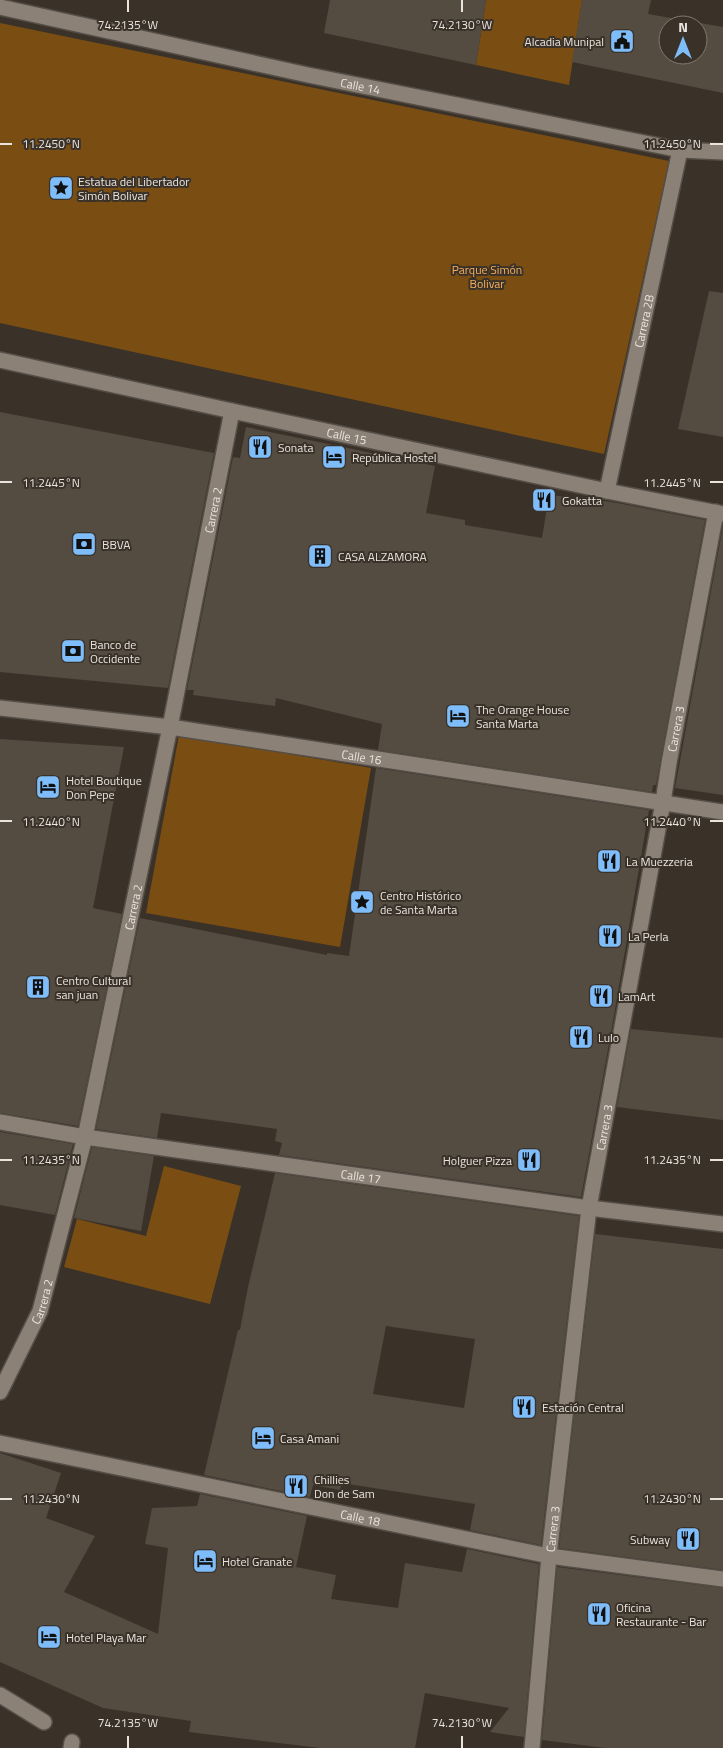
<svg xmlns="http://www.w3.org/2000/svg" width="723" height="1748" font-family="'Titillium Web',sans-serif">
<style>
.green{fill:#7a4e13}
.building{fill:#544b41;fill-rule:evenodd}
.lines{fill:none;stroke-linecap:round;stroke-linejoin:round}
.pedestrian-casing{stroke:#554e47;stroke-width:18}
.minor-casing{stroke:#554e47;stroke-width:18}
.tertiary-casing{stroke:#554e47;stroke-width:18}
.pedestrian{stroke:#8b8176;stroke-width:15}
.minor{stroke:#8b8176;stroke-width:15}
.tertiary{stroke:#8b8176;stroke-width:15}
.ticks{fill:none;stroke:#eae4df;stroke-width:2}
.labels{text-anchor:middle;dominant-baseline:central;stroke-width:4;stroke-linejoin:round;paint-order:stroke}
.poi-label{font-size:12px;fill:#eae4df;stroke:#3a3229;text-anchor:start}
.street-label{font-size:12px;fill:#eae4df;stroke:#3a3229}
.park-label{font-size:12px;fill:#f7b05c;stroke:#3a3229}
.ticks-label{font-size:12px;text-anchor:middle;fill:#eae4df;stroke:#3a3229;stroke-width:4;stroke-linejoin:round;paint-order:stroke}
</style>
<rect width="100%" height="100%" fill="#3a3229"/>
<!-- green -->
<g class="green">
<path d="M486,0H582L569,85L476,65Z"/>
<path d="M0,23L669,161L604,454L0,323Z"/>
<path d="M179,735L371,768L340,947L146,913Z"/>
<path d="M164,1166L241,1186L210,1304L64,1267L77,1219L146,1236Z"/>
</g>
<!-- building -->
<g class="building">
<path d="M330,0H486L476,65L324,33Z"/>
<path d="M582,0H651L648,14L723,27V93L572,62ZM668,25H698V55H668Z"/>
<path d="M709,291L723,293V437L678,429Z"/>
<path d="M0,412L214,453L168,688L0,672Z"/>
<path d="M246,427L435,466L426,513L465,520V525L542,538L549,495L612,502L705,520L656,785H653L652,792L378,750L382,724L276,698L275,706L193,695L194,690H187L233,457L240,458Z"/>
<path d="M723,526V795L675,788Z"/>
<path d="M0,739L124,747L93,908L122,914L78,1126L0,1113Z"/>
<path d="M376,768L649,810L612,1027L581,1197L279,1155L282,1143L275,1141L277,1129L161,1113L157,1138L96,1129L140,918L327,955V953L349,956Z"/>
<path d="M631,1029L723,1038V1120L617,1107Z"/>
<path d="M0,1132L73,1144L55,1215L0,1205Z"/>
<path d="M92,1147L154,1156L141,1231L74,1218Z"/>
<path d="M275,1173L579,1216L541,1545L470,1530L475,1504L342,1483L340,1490L313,1485L310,1497L204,1475L238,1330H240L248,1287ZM386,1326L475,1339L464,1408L373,1394Z"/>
<path d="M595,1234L723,1249V1570L559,1548Z"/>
<path d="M0,1453L61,1473L46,1518L95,1536L64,1592L158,1634L168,1548L145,1544L152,1508L197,1506L200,1494L307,1516L296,1567L336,1575L331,1599L398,1608L405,1563L462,1572L467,1549L539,1564L524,1737L490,1732L509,1708L425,1693L415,1748H320L189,1732L191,1721L103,1708L0,1662Z"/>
<path d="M557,1567L723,1588V1748H605L542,1740Z"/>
</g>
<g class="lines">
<defs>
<g id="pedestrian">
<path id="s1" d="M607,491L680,150"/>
<path d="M0,1695L44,1722"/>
<path d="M71,1748L72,1742"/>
<path id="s2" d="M532,1748L549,1556L589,1208L663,802L669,763L716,512"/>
</g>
<g id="minor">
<path id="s3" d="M0,708L170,727L723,812"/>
<path id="s4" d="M0,1122L85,1137L589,1208L723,1224"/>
<path id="s5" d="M0,1392L40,1311L85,1137L170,727L232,411"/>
<path id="s6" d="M0,1443L549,1556L723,1579"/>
</g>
<g id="tertiary">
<path id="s7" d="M0,7L308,75L680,150L723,152"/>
<path id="s8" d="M0,360L232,411L607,491L723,514"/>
</g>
</defs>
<!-- pedestrian casing -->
<use href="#pedestrian" class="pedestrian-casing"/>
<!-- minor casing -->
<use href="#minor" class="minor-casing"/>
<!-- tertiary casing -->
<use href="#tertiary" class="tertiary-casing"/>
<!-- pedestrian -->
<use href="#pedestrian" class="pedestrian"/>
<!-- minor -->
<use href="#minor" class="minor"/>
<!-- tertiary -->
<use href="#tertiary" class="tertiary"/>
</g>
<!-- ticks -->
<path class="ticks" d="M128,0V12M462,0V12M0,144H12M710,144H723M0,482H12M710,482H723M0,821H12M710,821H723M0,1160H12M710,1160H723M0,1499H12M710,1499H723M128,1736V1748M462,1736V1748"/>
<!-- icons -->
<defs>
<symbol id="civic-square" viewBox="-11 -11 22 22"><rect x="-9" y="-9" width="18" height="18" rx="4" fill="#7fbdfa" stroke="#3a3229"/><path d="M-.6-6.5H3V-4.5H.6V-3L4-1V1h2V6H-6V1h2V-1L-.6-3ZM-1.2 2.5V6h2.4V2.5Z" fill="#111"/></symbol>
<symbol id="sight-square" viewBox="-11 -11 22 22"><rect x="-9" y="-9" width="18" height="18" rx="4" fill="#7fbdfa" stroke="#3a3229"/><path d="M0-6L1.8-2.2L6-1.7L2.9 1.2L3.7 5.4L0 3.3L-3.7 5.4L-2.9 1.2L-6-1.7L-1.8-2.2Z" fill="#111"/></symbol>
<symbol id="restaurant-square" viewBox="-11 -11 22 22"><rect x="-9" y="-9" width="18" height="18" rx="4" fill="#7fbdfa" stroke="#3a3229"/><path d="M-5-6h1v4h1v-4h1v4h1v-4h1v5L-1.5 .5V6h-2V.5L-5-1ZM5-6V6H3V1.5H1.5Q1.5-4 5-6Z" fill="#111"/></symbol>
<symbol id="hotel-square" viewBox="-11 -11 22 22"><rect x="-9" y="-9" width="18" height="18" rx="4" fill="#7fbdfa" stroke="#3a3229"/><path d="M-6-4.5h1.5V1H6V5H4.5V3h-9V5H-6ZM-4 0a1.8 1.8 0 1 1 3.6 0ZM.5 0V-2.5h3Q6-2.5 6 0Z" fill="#111"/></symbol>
<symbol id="bank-square" viewBox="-11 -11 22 22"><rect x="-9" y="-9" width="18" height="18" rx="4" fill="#7fbdfa" stroke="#3a3229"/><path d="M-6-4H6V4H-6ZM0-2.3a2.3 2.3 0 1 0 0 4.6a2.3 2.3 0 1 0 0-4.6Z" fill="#111"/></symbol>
<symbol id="building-square" viewBox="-11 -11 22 22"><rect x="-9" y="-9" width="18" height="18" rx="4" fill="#7fbdfa" stroke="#3a3229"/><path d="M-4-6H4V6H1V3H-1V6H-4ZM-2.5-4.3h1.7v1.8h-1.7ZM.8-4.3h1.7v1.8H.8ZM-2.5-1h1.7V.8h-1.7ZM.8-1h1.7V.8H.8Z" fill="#111"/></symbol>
</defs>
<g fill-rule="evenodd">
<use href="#civic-square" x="608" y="27" width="28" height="28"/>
<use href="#sight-square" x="47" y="174" width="28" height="28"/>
<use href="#restaurant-square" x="246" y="433" width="28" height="28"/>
<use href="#hotel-square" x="320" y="443" width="28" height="28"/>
<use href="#restaurant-square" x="530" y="486" width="28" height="28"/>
<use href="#bank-square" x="70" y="530" width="28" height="28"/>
<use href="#building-square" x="306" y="542" width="28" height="28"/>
<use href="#bank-square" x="59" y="637" width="28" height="28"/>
<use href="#hotel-square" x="444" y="702" width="28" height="28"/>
<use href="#hotel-square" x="34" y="773" width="28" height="28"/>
<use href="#restaurant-square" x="595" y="847" width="28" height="28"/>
<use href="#sight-square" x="348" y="888" width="28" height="28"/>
<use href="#restaurant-square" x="596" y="922" width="28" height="28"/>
<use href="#building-square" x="24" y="973" width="28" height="28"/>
<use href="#restaurant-square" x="587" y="982" width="28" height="28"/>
<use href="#restaurant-square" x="567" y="1023" width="28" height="28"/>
<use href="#restaurant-square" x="515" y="1146" width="28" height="28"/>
<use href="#restaurant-square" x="510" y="1393" width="28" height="28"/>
<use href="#hotel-square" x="249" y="1424" width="28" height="28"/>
<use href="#restaurant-square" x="282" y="1472" width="28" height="28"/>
<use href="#restaurant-square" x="674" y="1525" width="28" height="28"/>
<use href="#hotel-square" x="191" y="1547" width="28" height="28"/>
<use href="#restaurant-square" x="585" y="1600" width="28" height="28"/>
<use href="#hotel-square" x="35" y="1623" width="28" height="28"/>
</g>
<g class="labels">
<!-- poi labels -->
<g class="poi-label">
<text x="604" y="41" text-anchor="end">Alcadia Munipal</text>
<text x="78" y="181">Estatua del Libertador<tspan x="78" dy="14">Simón Bolivar</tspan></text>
<text x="278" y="447">Sonata</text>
<text x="352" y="457">República Hostel</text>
<text x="562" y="500">Gokatta</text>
<text x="102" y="544">BBVA</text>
<text x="338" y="556">CASA ALZAMORA</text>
<text x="90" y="644">Banco de<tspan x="90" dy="14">Occidente</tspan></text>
<text x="476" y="709">The Orange House<tspan x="476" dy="14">Santa Marta</tspan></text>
<text x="66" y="780">Hotel Boutique<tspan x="66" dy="14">Don Pepe</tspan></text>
<text x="626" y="861">La Muezzeria</text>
<text x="380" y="895">Centro Histórico<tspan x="380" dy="14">de Santa Marta</tspan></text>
<text x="628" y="936">La Perla</text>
<text x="56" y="980">Centro Cultural<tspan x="56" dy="14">san juan</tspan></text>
<text x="618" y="996">LamArt</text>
<text x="598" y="1037">Lulo</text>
<text x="512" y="1160" text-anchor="end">Holguer Pizza</text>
<text x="542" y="1407">Estación Central</text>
<text x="280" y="1438">Casa Amani</text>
<text x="314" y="1479">Chillies<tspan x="314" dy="14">Don de Sam</tspan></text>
<text x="670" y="1539" text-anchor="end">Subway</text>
<text x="222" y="1561">Hotel Granate</text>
<text x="616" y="1607">Oficina<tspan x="616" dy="14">Restaurante - Bar</tspan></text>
<text x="66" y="1637">Hotel Playa Mar</text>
</g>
<!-- street labels -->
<g class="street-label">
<text stroke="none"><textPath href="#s7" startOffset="369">Calle 14</textPath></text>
<text stroke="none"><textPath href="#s1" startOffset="174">Carrera 2B</textPath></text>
<text stroke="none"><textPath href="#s8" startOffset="355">Calle 15</textPath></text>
<text stroke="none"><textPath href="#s5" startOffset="910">Carrera 2</textPath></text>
<text stroke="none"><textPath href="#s2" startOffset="1030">Carrera 3</textPath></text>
<text stroke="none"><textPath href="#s3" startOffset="365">Calle 16</textPath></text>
<text stroke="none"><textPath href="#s5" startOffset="505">Carrera 2</textPath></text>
<text stroke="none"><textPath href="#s2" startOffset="625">Carrera 3</textPath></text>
<text stroke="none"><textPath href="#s4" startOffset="365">Calle 17</textPath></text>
<text stroke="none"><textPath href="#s5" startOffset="100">Carrera 2</textPath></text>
<text stroke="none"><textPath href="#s6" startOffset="368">Calle 18</textPath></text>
<text stroke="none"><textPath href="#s2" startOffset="220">Carrera 3</textPath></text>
</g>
<!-- park labels -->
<g class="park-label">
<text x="487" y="269">Parque Simón<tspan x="487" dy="14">Bolivar</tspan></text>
</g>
</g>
<g class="ticks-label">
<text x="128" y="29">74.2135°W</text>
<text x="462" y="29">74.2130°W</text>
<text x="51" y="148">11.2450°N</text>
<text x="672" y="148">11.2450°N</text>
<text x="51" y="487">11.2445°N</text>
<text x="672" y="487">11.2445°N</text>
<text x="51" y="826">11.2440°N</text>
<text x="672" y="826">11.2440°N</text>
<text x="51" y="1164">11.2435°N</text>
<text x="672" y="1164">11.2435°N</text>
<text x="51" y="1503">11.2430°N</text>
<text x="672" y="1503">11.2430°N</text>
<text x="128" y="1727">74.2135°W</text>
<text x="462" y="1727">74.2130°W</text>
</g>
<!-- north arrow -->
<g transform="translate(683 40)"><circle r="24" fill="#3a3229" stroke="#807972"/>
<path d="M0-4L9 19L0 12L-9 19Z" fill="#7fbdfa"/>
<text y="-8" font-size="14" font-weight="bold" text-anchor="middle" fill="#eae4df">N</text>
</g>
</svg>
